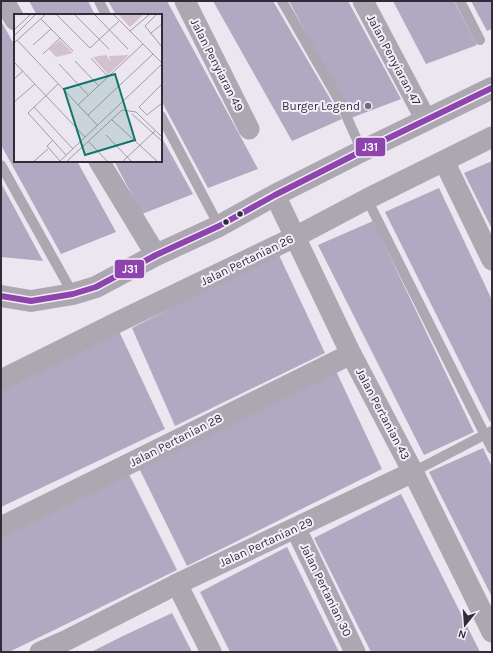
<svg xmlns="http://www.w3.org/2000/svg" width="493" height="653" font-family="Karla,sans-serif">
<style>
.building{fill:#b1a8c2}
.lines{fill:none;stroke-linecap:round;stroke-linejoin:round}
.service{stroke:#aca7b1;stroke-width:10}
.minor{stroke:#aca7b1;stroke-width:21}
.tertiary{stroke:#aca7b1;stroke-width:22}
.bus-1-casing{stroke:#f5eefa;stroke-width:9}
.bus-1{stroke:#8e44ad;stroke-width:6}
.poi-dot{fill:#726d79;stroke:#f5eefa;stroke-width:1.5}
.bus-dot{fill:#312c3a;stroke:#f5eefa;stroke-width:1.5}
.labels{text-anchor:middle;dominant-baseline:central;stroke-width:4;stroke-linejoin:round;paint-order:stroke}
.street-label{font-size:12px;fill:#312c3a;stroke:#f5eefa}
.poi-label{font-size:12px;fill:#312c3a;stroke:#f5eefa;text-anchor:end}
.inset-road{fill:none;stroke:#a19ca7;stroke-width:1}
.view{fill:#0f766e;fill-opacity:0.15;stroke:#0f766e;stroke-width:2}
.inset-edge{fill:none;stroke:#312c3a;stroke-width:2}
.line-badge{stroke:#f5eefa;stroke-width:1.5}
.badge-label{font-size:11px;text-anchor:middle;font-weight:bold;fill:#fff}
</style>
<rect width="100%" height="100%" fill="#ebe6ef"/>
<!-- building -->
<g class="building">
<path d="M29,1H88L95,15H37Z"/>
<path d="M108,1H167L258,169L208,188L161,100V15H116Z"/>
<path d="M213,1H273L342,119L292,141Z"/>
<path d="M289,1H348L401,99L351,118Z"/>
<path d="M393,1H454L477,45L426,64Z"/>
<path d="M471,1H492V29L487,31Z"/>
<path d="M1,21L15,46V161H77L116,232L61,254L1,145Z"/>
<path d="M161,136L193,194L142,214L114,161H161Z"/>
<path d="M492,161V229L464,173Z"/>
<path d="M1,183L43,261L1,257Z"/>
<path d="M439,188L492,300V421L490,422L385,212Z"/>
<path d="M373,221L474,432L424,455L318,245Z"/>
<path d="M278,253L325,353L175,426L132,328Z"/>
<path d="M118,329L165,429L1,507V386Z"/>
<path d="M335,369L382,469L187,566L139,468Z"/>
<path d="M483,448L492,467V597L429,472Z"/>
<path d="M128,472L177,570L9,652H1V534Z"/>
<path d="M401,494L480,652H371L314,538Z"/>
<path d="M287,547L339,652H230L200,592Z"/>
<path d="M172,613L192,652H91L123,636Z"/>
</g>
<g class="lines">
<!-- service -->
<g class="service">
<path d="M99,1L106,15"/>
<path d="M282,1L340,102L362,151"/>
<path d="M460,1L480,40"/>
<path d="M161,116L219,226"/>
<path d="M1,165L73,294"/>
<path d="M367,199L492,449"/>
<path d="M413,472L492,431"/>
</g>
<!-- minor -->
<g class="minor">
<path d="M4,1L15,20"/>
<path d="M185,1L249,129"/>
<path d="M363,1L426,120"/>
<path d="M99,161L156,255"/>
<path d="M444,161L492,260"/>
<path d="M275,195L351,354L413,472L492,632"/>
<path d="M1,380L120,321L295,237L367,199L492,137"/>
<path d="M1,527L351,354"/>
<path d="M296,529L355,652"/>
<path d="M177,584L211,652"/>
<path d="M40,652L67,640L177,584L413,472"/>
</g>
<!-- tertiary -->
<path class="tertiary" d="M1,296L31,301L73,294L96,287L156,255L219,226L275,195L362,151L492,88"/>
<defs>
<path id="bus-1" d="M1,296L31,301L73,294L96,287L156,255L219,226L275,195L362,151L492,88"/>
</defs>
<!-- bus-1 casing -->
<use href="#bus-1" class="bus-1-casing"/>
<!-- bus-1 -->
<use href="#bus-1" class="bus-1"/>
</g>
<!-- markers -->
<circle class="poi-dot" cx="368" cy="106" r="4"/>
<g class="bus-dot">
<circle cx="240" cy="214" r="3.5"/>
<circle cx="226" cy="222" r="3.5"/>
</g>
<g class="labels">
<!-- street labels -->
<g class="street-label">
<text transform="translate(394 60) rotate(62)">Jalan Penyiaran 47</text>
<text transform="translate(217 65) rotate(63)">Jalan Penyiaran 49</text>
<text transform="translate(247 260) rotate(-26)">Jalan Pertanian 26</text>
<text transform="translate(383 414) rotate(62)">Jalan Pertanian 43</text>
<text transform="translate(176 440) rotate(-27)">Jalan Pertanian 28</text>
<text transform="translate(266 542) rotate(-25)">Jalan Pertanian 29</text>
<text transform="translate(326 590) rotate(64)">Jalan Pertanian 30</text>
</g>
<!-- poi labels -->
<g class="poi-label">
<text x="360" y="106">Burger Legend</text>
</g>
</g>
<!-- overview -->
<g transform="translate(14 14)">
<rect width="148" height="148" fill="#ebe6ef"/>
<path d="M104,0H130L116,13ZM46,26L59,39L42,43L35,35ZM92,41L97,48L95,42L115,41L94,61L90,56L94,53L90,56L79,43Z" fill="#d4c1cf"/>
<path class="inset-road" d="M42,0L76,34L105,7M60,0L95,35M80,0L114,35M99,0L148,49M143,0L131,12L148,33M27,5L59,37M0,16L17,0M116,17L136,0M136,20L148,10M0,22L22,0M3,26L84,112M0,29L32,0M19,31L37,15M29,40L46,24M77,44L94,63M61,47L85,72M0,48L71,123M45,50L74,81M0,65L9,57M44,70L14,99L52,141M148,70L125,93L133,101L148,89M0,88L21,70M64,91L129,30M20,93L59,135M118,100L148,127M74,101L139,40M97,105L144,148M92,121L118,148M39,126L33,132L46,147M74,127L94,148M19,148L34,135M45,148L148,50M52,148L108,96L122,98L148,123M108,148L141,117"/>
<path class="view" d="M101,60L121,126L71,141L50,75Z"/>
<rect width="148" height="148" class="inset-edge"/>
</g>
<g class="line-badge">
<rect x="355" y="137" width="31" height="20" rx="4" fill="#8e44ad"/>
<rect x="114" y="259" width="31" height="20" rx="4" fill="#8e44ad"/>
</g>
<g class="badge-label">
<text x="370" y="151">J31</text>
<text x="130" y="273">J31</text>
</g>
<!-- border -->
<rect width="493" height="653" fill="none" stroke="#312c3a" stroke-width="4"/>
<!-- north arrow -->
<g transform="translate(465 625) rotate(197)" stroke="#f5eefa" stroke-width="3" paint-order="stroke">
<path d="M0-3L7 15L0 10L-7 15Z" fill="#312c3a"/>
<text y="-6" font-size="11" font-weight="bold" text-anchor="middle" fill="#312c3a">N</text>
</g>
</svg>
